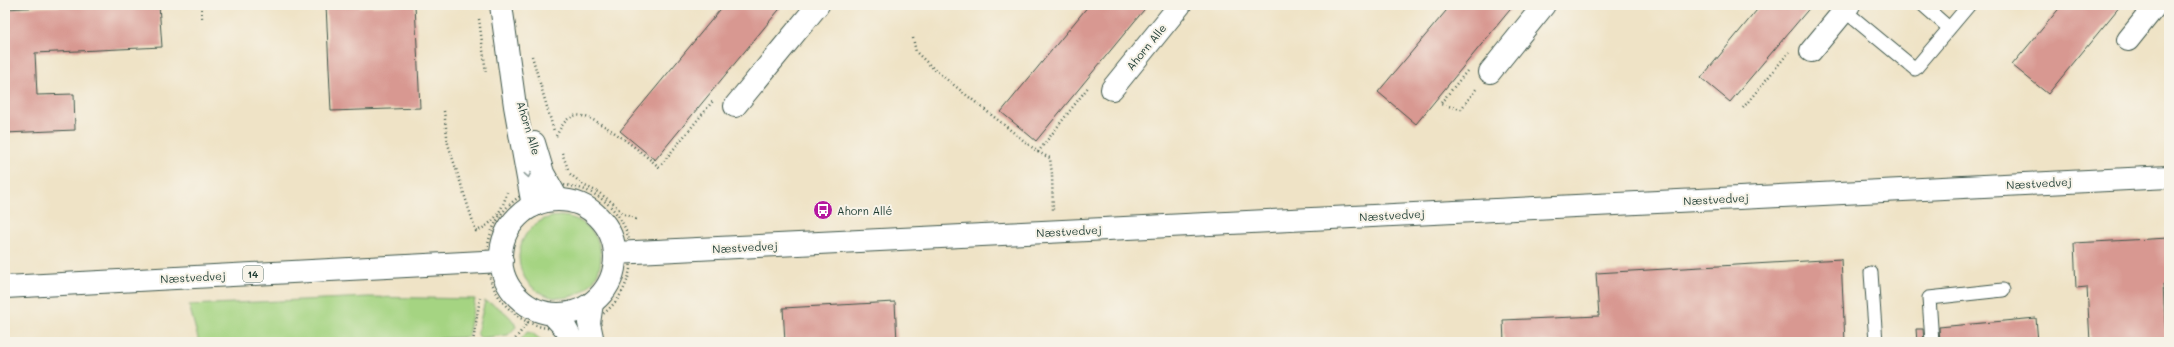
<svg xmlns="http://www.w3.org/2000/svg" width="2174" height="347" font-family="Mali,sans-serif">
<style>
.green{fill:#a5d482;stroke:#62885b}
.building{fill:#d89891}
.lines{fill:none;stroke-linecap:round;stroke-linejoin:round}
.service-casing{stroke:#3e564a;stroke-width:15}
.minor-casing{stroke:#3e564a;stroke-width:24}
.secondary-casing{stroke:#3e564a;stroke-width:24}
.primary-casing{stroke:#3e564a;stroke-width:24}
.path{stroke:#3e564a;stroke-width:2.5;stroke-dasharray:1 3;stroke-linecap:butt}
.service{stroke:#fff;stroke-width:13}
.minor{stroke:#fff;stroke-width:22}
.secondary{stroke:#fff;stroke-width:22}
.primary{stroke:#fff;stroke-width:22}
.oneway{stroke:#8f9e9a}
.labels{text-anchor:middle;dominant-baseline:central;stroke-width:4;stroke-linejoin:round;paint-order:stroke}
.shield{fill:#f7f3e8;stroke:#60746a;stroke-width:1}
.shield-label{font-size:10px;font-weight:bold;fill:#1f3d34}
.street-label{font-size:11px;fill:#1f3d34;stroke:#f7f3e8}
.poi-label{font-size:11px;fill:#1f3d34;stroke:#f7f3e8;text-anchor:start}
</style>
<rect width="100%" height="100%" fill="#f7f3e8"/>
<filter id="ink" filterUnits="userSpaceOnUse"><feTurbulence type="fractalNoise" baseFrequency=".025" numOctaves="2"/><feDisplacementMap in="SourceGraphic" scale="8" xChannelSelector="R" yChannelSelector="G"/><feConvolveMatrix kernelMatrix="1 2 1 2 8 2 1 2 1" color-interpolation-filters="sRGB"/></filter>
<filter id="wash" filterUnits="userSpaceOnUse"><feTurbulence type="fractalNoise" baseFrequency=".012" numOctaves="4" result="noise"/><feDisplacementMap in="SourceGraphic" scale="16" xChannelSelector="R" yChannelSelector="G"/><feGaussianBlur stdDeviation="0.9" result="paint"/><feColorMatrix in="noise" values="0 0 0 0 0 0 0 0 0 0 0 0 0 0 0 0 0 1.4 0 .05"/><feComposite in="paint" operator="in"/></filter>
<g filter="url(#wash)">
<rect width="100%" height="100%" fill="#efe3c6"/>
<!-- green -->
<g class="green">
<circle cx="560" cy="257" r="41"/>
<path d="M369,297L475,299L468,337L373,342H199L189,305Z"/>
<path d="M485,301C496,305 512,315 516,327L508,335L480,338L477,333Z"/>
<path d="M527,332L532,333L544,342H519Z"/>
</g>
<g id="blocks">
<!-- building -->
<g class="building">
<path d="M86,5H159L162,47L35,53L37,95L74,94L75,130L5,133V9Z"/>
<path d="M326,5H359V7L415,5L420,108L331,111Z"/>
<path d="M724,5H783L655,160L620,131Z"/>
<path d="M1089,5H1148L1036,141L1001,112Z"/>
<path d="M1451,5H1514L1416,124L1378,92Z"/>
<path d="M1761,5H1812L1730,102L1701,78Z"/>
<path d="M2062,5H2121L2048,94L2012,65Z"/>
<path d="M2169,238V283L2163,284L2166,342H2090L2087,287L2076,288L2074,243Z"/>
<path d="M1841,259L1845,342H1504L1503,320L1599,316L1596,273Z"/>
<path d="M895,302L897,342H785L783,308Z"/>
<path d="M2036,318L2038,342H1940L1939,327Z"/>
<path d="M1916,329H1923L1924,342H1917Z"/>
</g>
</g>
</g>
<g filter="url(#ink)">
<use href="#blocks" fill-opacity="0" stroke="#3e564a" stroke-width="1"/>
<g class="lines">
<defs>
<g id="service">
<path d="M1923,5L1949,28"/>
<path d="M1845,11L1915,69L1969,5"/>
<path d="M1871,273L1876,342"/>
<path d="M1932,342L1929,298L2003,290"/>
</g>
<g id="minor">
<path d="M501,5L515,106L533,206"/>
<path d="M2128,40L2156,5"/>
<path d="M1811,51L1849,5"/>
<path d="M1490,72L1544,5"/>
<path d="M1112,89L1180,5"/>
<path d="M735,106L818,5"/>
<path d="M534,143L543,173L558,200"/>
</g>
<path id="secondary" d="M615,253L2169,177"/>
<g id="primary">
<circle cx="558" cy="257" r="57"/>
<path d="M5,287L502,261"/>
<path d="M592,303L589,323L593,342"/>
<path d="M552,314L566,329L573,342"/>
</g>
</defs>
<!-- service casing -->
<use href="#service" class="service-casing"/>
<!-- minor casing -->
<use href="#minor" class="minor-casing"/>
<!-- secondary casing -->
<use href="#secondary" class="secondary-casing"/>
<!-- primary casing -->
<use href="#primary" class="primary-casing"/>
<!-- path -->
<g class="path">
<path d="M201,5L202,18"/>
<path d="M479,19L486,73"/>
<path d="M913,38L916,52L935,70L1038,152L1089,86"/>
<path d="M532,56L554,131"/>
<path d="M1467,71L1440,104L1461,109L1477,88"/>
<path d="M1743,108L1789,52"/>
<path d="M444,111L448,144L476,231C493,225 503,210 507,192"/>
<path d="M556,136C561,128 564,119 574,116C591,110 645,155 659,167L713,101"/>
<path d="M1038,152L1050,158L1052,174L1053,211"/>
<path d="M562,153L568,169"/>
<path d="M570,174L585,186L598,192L613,203L622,213L638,220"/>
<circle cx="559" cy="257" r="72"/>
<path d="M473,342L480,298"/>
<path d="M513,342L528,322"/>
</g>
<!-- service -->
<use href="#service" class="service"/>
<!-- minor -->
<use href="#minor" class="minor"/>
<!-- secondary -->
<use href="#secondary" class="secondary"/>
<!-- primary -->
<use href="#primary" class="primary"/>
</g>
<!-- one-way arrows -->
<defs><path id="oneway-chevron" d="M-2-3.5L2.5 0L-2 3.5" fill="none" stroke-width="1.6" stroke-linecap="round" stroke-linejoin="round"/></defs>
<use class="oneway" href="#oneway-chevron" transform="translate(528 175) rotate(79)"/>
</g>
<!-- icons -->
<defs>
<symbol id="bus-disc" viewBox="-11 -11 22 22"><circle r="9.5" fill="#b5179e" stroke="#f7f3e8"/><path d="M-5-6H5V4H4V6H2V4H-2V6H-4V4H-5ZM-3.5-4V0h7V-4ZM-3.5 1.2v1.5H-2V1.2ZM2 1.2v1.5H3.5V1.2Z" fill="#fff"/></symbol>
</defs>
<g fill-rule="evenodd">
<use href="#bus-disc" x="812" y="199" width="22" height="22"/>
</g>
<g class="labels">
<!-- shield labels -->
<rect class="shield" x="243" y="266" width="20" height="16" rx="3"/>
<g class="shield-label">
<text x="253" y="274">14</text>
</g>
<!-- street labels -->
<g class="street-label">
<text transform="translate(1146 47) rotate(-51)">Ahorn Alle</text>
<text transform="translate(529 128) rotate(73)">Ahorn Alle</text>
<text transform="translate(2039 183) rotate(-3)">Næstvedvej</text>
<text transform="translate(1716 199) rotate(-3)">Næstvedvej</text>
<text transform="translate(1392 215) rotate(-3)">Næstvedvej</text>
<text transform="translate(1069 231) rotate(-3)">Næstvedvej</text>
<text transform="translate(745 247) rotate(-3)">Næstvedvej</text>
<text transform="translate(193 277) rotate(-3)">Næstvedvej</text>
</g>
<!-- poi labels -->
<g class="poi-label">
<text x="837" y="210">Ahorn Allé</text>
</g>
</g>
<!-- margin -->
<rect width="2174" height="347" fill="none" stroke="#f7f3e8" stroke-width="20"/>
</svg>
